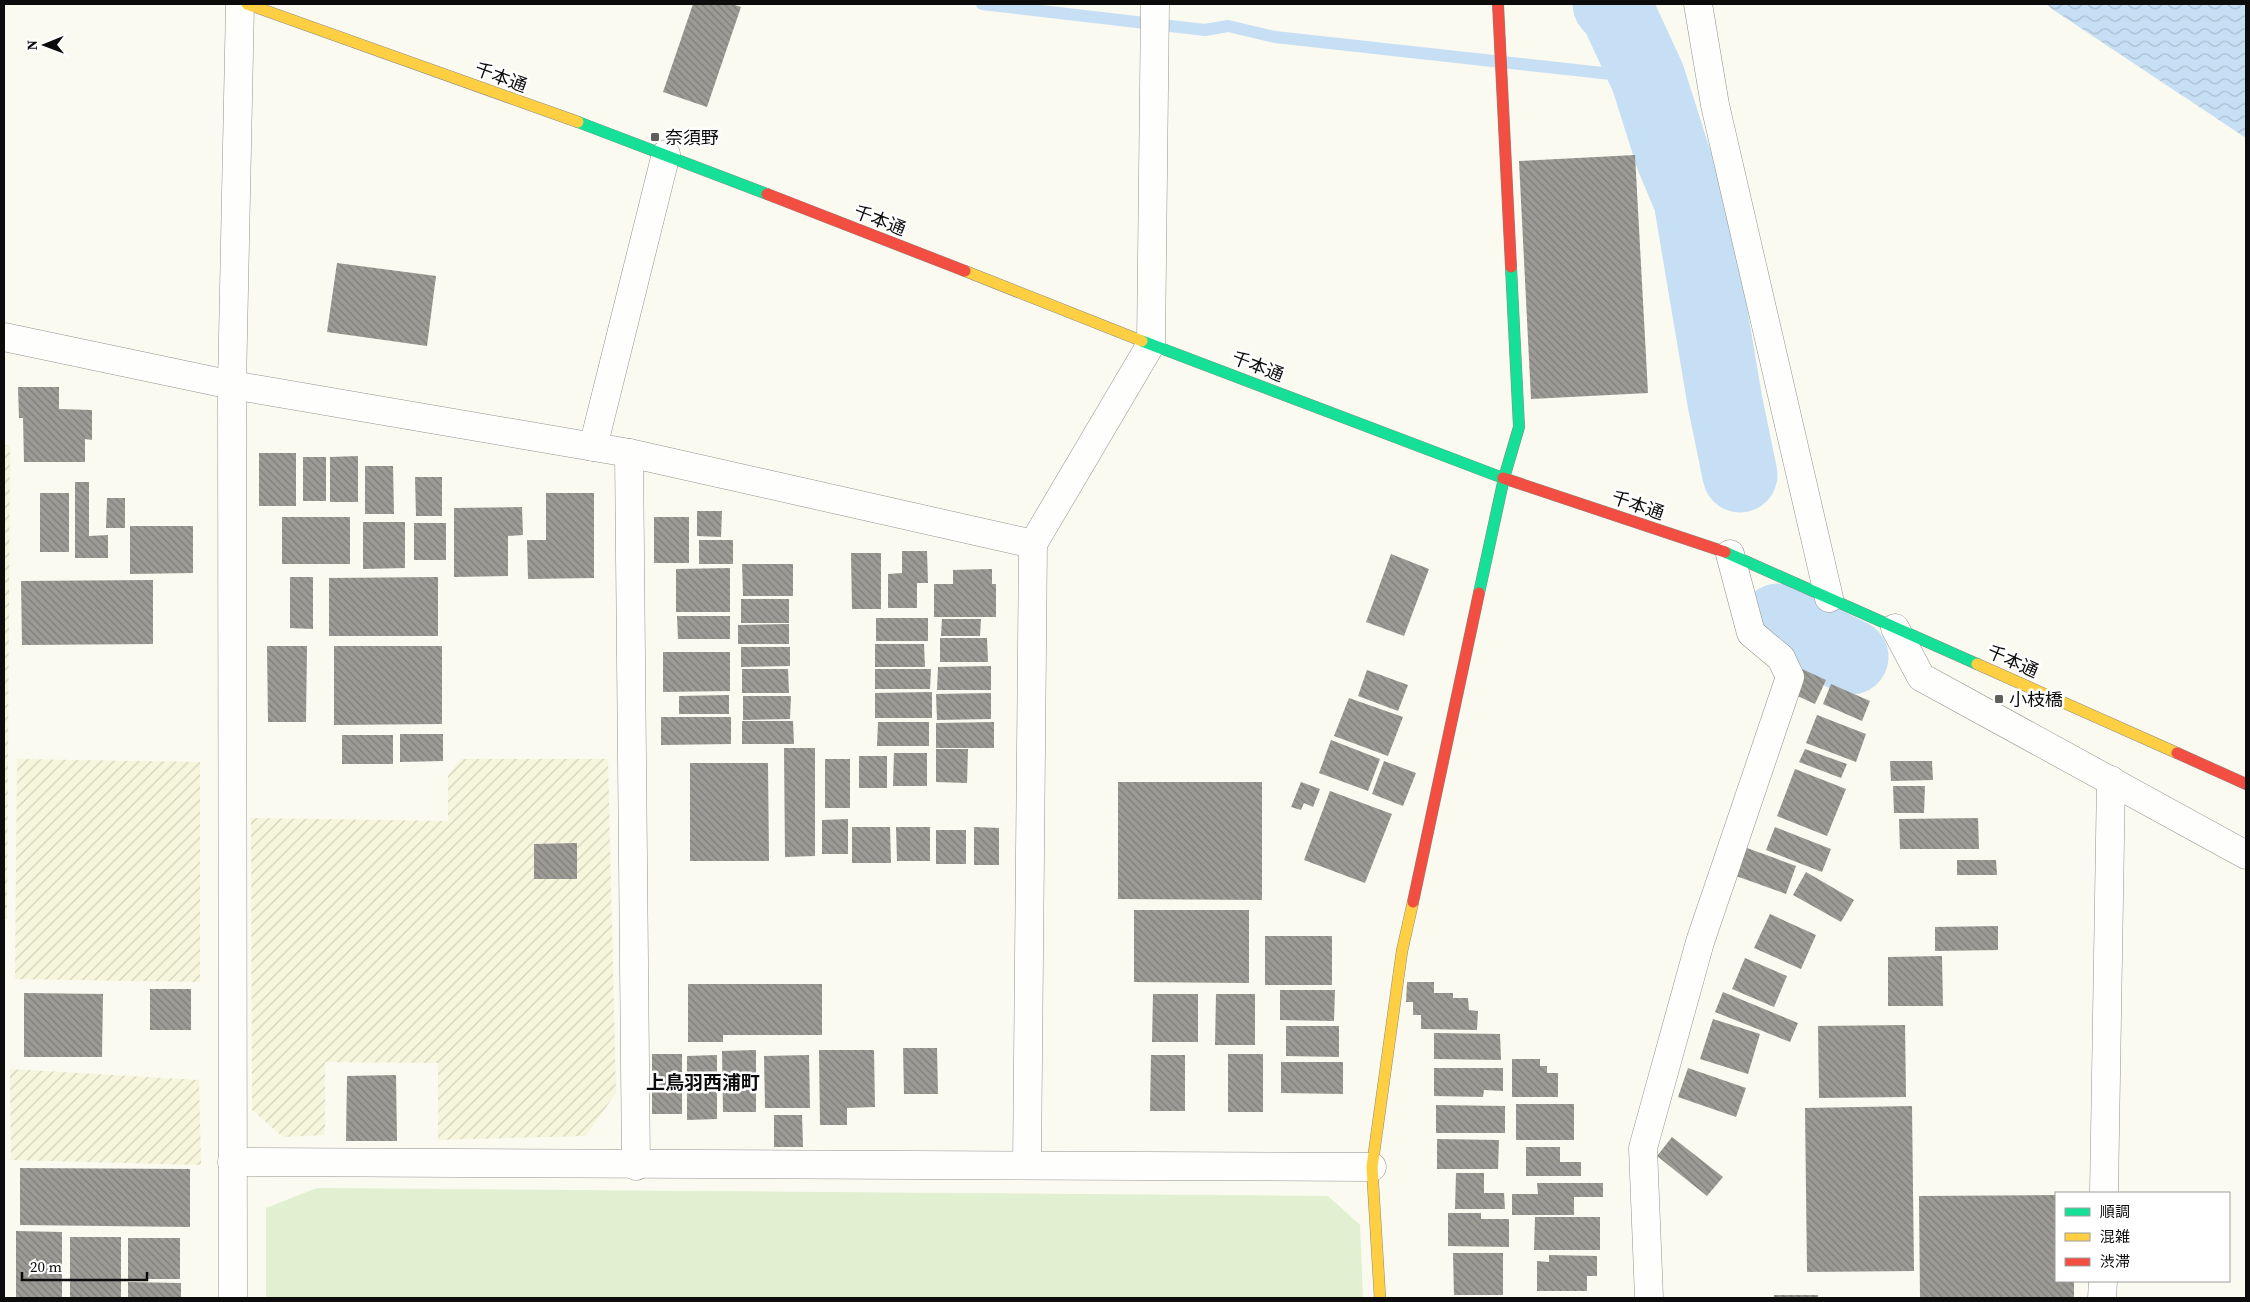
<svg xmlns="http://www.w3.org/2000/svg" width="2250" height="1302" font-family="'Source Serif 4','Noto Sans JP',serif">
<style>
.farmland{fill:url(#farmland-furrows)}
.park{fill:#e0f0d0}
.water{fill:url(#water-waves)}
.lines{fill:none;stroke-linecap:round;stroke-linejoin:round}
.stream{stroke:#c7dff4;stroke-width:12}
.river{stroke:#c7dff4;stroke-width:75}
.building{fill:url(#building-back-hatch)}
.street-casing{stroke:#93938f;stroke-width:29}
.fast-casing{stroke:#8a8a85;stroke-width:12}
.slow-casing{stroke:#8a8a85;stroke-width:12}
.jam-casing{stroke:#8a8a85;stroke-width:12}
.street{stroke:#fefefd;stroke-width:28}
.fast{stroke:#16e098;stroke-width:11}
.slow{stroke:#ffcf43;stroke-width:11}
.jam{stroke:#f24e42;stroke-width:11}
.poi-dot{fill:#5f5f5c;stroke:#fff;stroke-width:2}
.labels{text-anchor:middle;dominant-baseline:central;stroke-width:5;stroke-linejoin:round;paint-order:stroke}
.street-label{font-size:18px;fill:#0c0c0c;stroke:#fff}
.poi-label{font-size:18px;fill:#0c0c0c;stroke:#fff;text-anchor:start}
.neighbourhood-label{font-size:19px;font-weight:bold;fill:#0c0c0c;stroke:#fff}
</style>
<defs>
<pattern id="farmland-furrows" width="10" height="10" patternUnits="userSpaceOnUse" patternTransform="scale(1.25)"><rect width="10" height="10" fill="#f6f6dc"/><path d="M-1 1l2-2M0 10L10 0M9 11l2-2" fill="none" stroke="#d2d2bc"/></pattern>
<pattern id="water-waves" width="16" height="10" patternUnits="userSpaceOnUse" patternTransform="scale(1.25)"><rect width="16" height="10" fill="#c7dff4"/><path d="M0 5q4-4 8 0t8 0" fill="none" stroke="#aabed0"/></pattern>
<pattern id="building-back-hatch" width="6" height="6" patternUnits="userSpaceOnUse" patternTransform="scale(1.25)"><rect width="6" height="6" fill="#9c9b96"/><path d="M-1 5l2 2M0 0l6 6M5-1l2 2" fill="none" stroke="#7e7d79"/></pattern>
</defs>
<rect width="100%" height="100%" fill="#fafaf0"/>
<!-- farmland -->
<g class="farmland">
<path d="M4,445H10L7,918L4,919Z"/>
<path d="M17,759L200,762V982L15,979Z"/>
<path d="M461,759H608L616,1093L586,1136L438,1140V1063L325,1062V1135L283,1137L252,1110L251,818L448,821V776Z"/>
<path d="M10,1069L199,1080L201,1165L11,1160Z"/>
</g>
<!-- park -->
<path class="park" d="M317,1188L1328,1196L1360,1225L1363,1298H266V1208Z"/>
<!-- water -->
<path class="water" d="M2047,4H2246V138L2052,9Z"/>
<g class="lines">
<!-- stream -->
<path class="stream" d="M982,4L1205,30L1228,26L1275,37L1648,78"/>
<!-- river -->
<g class="river">
<path d="M1610,4L1618,13L1648,78L1673,157L1691,200L1725,402L1740,475"/>
<path d="M1778,621L1851,657"/>
</g>
</g>
<!-- building -->
<g class="building">
<path d="M693,4H732L741,7L707,107L663,92Z"/>
<path d="M1635,155L1648,393L1531,399L1519,161Z"/>
<path d="M337,263L436,276L427,346L327,332Z"/>
<path d="M18,387H59V409L92,410V440L85,439V462H24L23,418H19Z"/>
<rect x="259" y="453" width="37" height="53"/>
<path d="M358,456V502H330V457Z"/>
<rect x="303" y="457" width="23" height="44"/>
<path d="M365,466H393L394,514H365Z"/>
<path d="M415,477H442V516H416Z"/>
<path d="M75,482H89V536L108,535V558H75Z"/>
<rect x="40" y="493" width="29" height="59"/>
<path d="M546,493H594V578L528,579L527,540H546Z"/>
<path d="M107,498H125V528H106Z"/>
<path d="M522,507L523,535L508,536V576L454,577V508Z"/>
<path d="M697,511H722L721,537L697,536Z"/>
<rect x="282" y="517" width="68" height="47"/>
<rect x="654" y="517" width="35" height="46"/>
<path d="M363,522H405V568L363,569Z"/>
<rect x="414" y="523" width="32" height="37"/>
<path d="M130,526H193V573L130,574Z"/>
<rect x="699" y="540" width="34" height="24"/>
<path d="M902,551H927L928,583H917V608H888V574L902,573Z"/>
<path d="M851,553H881V609H852Z"/>
<path d="M1391,554L1429,569L1404,636L1366,622Z"/>
<path d="M742,564H793V596H743Z"/>
<path d="M730,568V612H676V569Z"/>
<path d="M992,569V584H996V617H934V584H953V570Z"/>
<path d="M290,577H313V629L290,628Z"/>
<path d="M438,577V636H329V578Z"/>
<path d="M153,580V644L22,645L21,581Z"/>
<rect x="741" y="599" width="48" height="24"/>
<path d="M677,616H730V639H678Z"/>
<rect x="876" y="618" width="52" height="23"/>
<path d="M942,619H981L980,636H941Z"/>
<path d="M789,624V644H738V625Z"/>
<path d="M940,638H987L988,662H940Z"/>
<path d="M875,644H924L925,667H875Z"/>
<path d="M267,646H307L306,722H268Z"/>
<path d="M334,646H442V724L334,725Z"/>
<path d="M741,647H790V666L741,667Z"/>
<path d="M663,652H730V691L663,692Z"/>
<path d="M991,666V690H937L938,667Z"/>
<path d="M742,669H788L789,693H742Z"/>
<path d="M875,669H931L930,689H875Z"/>
<path d="M1802,669L1826,680L1815,704L1791,693Z"/>
<path d="M1367,670L1408,685L1398,711L1358,696Z"/>
<path d="M1831,684L1870,701L1862,721L1823,704Z"/>
<path d="M932,692V718H875V693Z"/>
<path d="M991,693V719L937,720L936,694Z"/>
<path d="M729,695V714H679V696Z"/>
<path d="M743,696H791L790,719L743,720Z"/>
<path d="M1349,698L1403,717L1388,756L1334,736Z"/>
<path d="M1817,715L1866,734L1856,762L1806,743Z"/>
<path d="M661,717H731V744L661,745Z"/>
<path d="M742,721H793L794,744H742Z"/>
<path d="M878,722H929V746H877Z"/>
<path d="M994,722V748H936V723Z"/>
<path d="M400,734H443V761L400,762Z"/>
<rect x="342" y="735" width="51" height="29"/>
<path d="M1331,740L1380,759L1368,791L1319,773Z"/>
<path d="M784,748H815V856L785,857Z"/>
<path d="M936,749H968L967,783L936,782Z"/>
<path d="M1805,749L1847,764L1841,778L1799,762Z"/>
<path d="M894,753H927V786H893Z"/>
<rect x="859" y="756" width="28" height="32"/>
<rect x="825" y="759" width="25" height="49"/>
<path d="M1384,761L1416,773L1403,806L1372,794Z"/>
<path d="M1890,761H1932L1933,780L1891,781Z"/>
<path d="M690,763H768L769,861H690Z"/>
<path d="M1795,769L1846,789L1827,836L1777,816Z"/>
<path d="M1118,782H1262V900L1118,899Z"/>
<path d="M1301,782L1320,789L1313,807L1304,803L1301,810L1291,807Z"/>
<path d="M1893,786H1925L1924,813H1894Z"/>
<path d="M1330,791L1392,814L1365,883L1304,860Z"/>
<path d="M1978,818L1979,849H1900L1899,819Z"/>
<path d="M848,819V854H822V820Z"/>
<path d="M852,827H890L891,863H852Z"/>
<path d="M896,827H930V861H897Z"/>
<path d="M974,827L999,828V865H974Z"/>
<path d="M1775,827L1831,849L1822,872L1766,850Z"/>
<rect x="936" y="830" width="30" height="34"/>
<path d="M577,843V879H534V844Z"/>
<path d="M1747,848L1796,866L1786,894L1736,876Z"/>
<path d="M1957,860H1996L1997,875H1957Z"/>
<path d="M1806,872L1854,900L1841,922L1793,895Z"/>
<path d="M1134,910H1249V983L1134,982Z"/>
<path d="M1770,914L1816,935L1801,969L1754,948Z"/>
<path d="M1998,926V950L1935,951V927Z"/>
<rect x="1265" y="936" width="67" height="49"/>
<path d="M1942,956L1943,1006H1888V957Z"/>
<path d="M1745,958L1787,976L1774,1007L1732,989Z"/>
<path d="M1407,982H1434V993H1453V998H1468L1469,1010L1478,1011L1477,1030L1421,1029V1015H1413V1002H1406Z"/>
<path d="M688,984H822V1035H723V1042H688Z"/>
<rect x="150" y="989" width="41" height="41"/>
<path d="M1280,990H1335L1334,1021L1280,1020Z"/>
<path d="M1723,992L1798,1023L1790,1042L1715,1012Z"/>
<path d="M24,993L103,994L102,1057H24Z"/>
<path d="M1153,994H1198V1042H1152Z"/>
<path d="M1216,994H1255V1045H1215Z"/>
<path d="M1713,1019L1760,1034L1748,1074L1700,1059Z"/>
<path d="M1905,1025L1906,1097L1819,1098L1818,1026Z"/>
<path d="M1286,1026H1339V1057L1286,1056Z"/>
<path d="M1434,1033L1500,1034L1501,1060L1434,1059Z"/>
<path d="M903,1048H937L938,1094H904Z"/>
<path d="M756,1050V1112H723L722,1051Z"/>
<path d="M819,1050H874L875,1107L847,1108V1125H820Z"/>
<rect x="652" y="1054" width="30" height="60"/>
<rect x="1228" y="1054" width="35" height="58"/>
<path d="M717,1055V1119L687,1120V1056Z"/>
<path d="M809,1055L810,1108H765L764,1056Z"/>
<path d="M1151,1055H1185V1111H1150Z"/>
<path d="M1512,1059H1540V1066H1547V1073H1558V1097H1512Z"/>
<path d="M1281,1062H1343V1094L1281,1093Z"/>
<path d="M1434,1068H1503V1091L1484,1090L1483,1097L1434,1096Z"/>
<path d="M1688,1068L1746,1088L1736,1117L1678,1097Z"/>
<path d="M396,1075L397,1141H346L347,1076Z"/>
<rect x="1516" y="1104" width="58" height="36"/>
<path d="M1436,1105L1505,1106V1133H1436Z"/>
<path d="M1912,1106L1914,1271L1807,1272L1805,1108Z"/>
<path d="M774,1115H802L803,1147H774Z"/>
<path d="M1672,1137L1723,1177L1707,1196L1657,1156Z"/>
<path d="M1437,1139L1499,1140L1498,1169H1437Z"/>
<path d="M1526,1147H1560V1162H1581V1176H1526Z"/>
<path d="M20,1168L190,1169V1227L20,1225Z"/>
<path d="M1456,1173H1484V1193H1504L1505,1209H1455Z"/>
<path d="M1537,1183H1603V1197H1574V1215H1512V1194H1538Z"/>
<path d="M2056,1195V1281H2074V1298H1920L1919,1196Z"/>
<path d="M1448,1213H1481V1219H1509V1247L1448,1246Z"/>
<path d="M1535,1217H1600V1250H1534Z"/>
<path d="M16,1231L62,1232V1298H16Z"/>
<rect x="70" y="1237" width="51" height="61"/>
<rect x="128" y="1238" width="52" height="41"/>
<path d="M1453,1253H1503V1295H1454Z"/>
<path d="M1549,1255L1597,1256V1276H1587V1291H1537V1261L1549,1262Z"/>
<path d="M128,1282L181,1283V1298H128Z"/>
<rect x="1774" y="1295" width="44" height="3"/>
</g>
<g class="lines">
<defs>
<g id="street">
<path d="M1698,4L1715,105L1829,598"/>
<path d="M4,337L232,385L629,453L1033,544"/>
<path d="M593,447L666,154"/>
<path d="M629,453L636,1166"/>
<path d="M1895,628L1921,677L2246,855"/>
<path d="M232,1162C612,1166 992,1163 1372,1167"/>
<path d="M1027,1163L1033,544L1151,344L1155,4"/>
<path d="M2104,1193L2111,780"/>
<path d="M233,1298L232,385L240,4"/>
<path d="M1649,1298L1643,1148L1700,942L1790,677L1781,658L1751,633L1730,554"/>
<path d="M2102,1298L2103,1281"/>
</g>
<g id="fast">
<path d="M578,122L767,194"/>
<path d="M1142,341L1503,478"/>
<path d="M1725,552L1977,664"/>
<path d="M1479,593L1504,478L1519,427L1511,267"/>
</g>
<g id="slow">
<path d="M247,4L578,122"/>
<path d="M965,271L1142,341"/>
<path d="M1977,664L2177,753"/>
<path d="M1380,1298L1372,1167L1402,951L1413,902"/>
</g>
<g id="jam">
<path d="M1498,4L1511,267"/>
<path d="M767,194L965,271"/>
<path d="M1503,478L1725,552"/>
<path d="M2177,753L2246,784"/>
<path d="M1413,902L1479,593"/>
</g>
</defs>
<!-- street casing -->
<use href="#street" class="street-casing"/>
<!-- fast casing -->
<use href="#fast" class="fast-casing"/>
<!-- slow casing -->
<use href="#slow" class="slow-casing"/>
<!-- jam casing -->
<use href="#jam" class="jam-casing"/>
<!-- street -->
<use href="#street" class="street"/>
<!-- fast -->
<use href="#fast" class="fast"/>
<!-- slow -->
<use href="#slow" class="slow"/>
<!-- jam -->
<use href="#jam" class="jam"/>
</g>
<!-- markers -->
<g class="poi-dot">
<rect x="650" y="132" width="10" height="10" rx="2.5"/>
<rect x="1994" y="694" width="10" height="10" rx="2.5"/>
</g>
<g class="labels">
<!-- street labels -->
<g class="street-label">
<text transform="translate(501 77) rotate(20)">千本通</text>
<text transform="translate(880 220) rotate(21)">千本通</text>
<text transform="translate(1258 366) rotate(21)">千本通</text>
<text transform="translate(1638 505) rotate(19)">千本通</text>
<text transform="translate(2013 661) rotate(24)">千本通</text>
</g>
<!-- poi labels -->
<g class="poi-label">
<text x="665" y="137">奈須野</text>
<text x="2009" y="699">小枝橋</text>
</g>
<!-- neighbourhood labels -->
<g class="neighbourhood-label">
<text x="703" y="1082">上鳥羽西浦町</text>
</g>
</g>
<!-- border -->
<rect width="2250" height="1302" fill="none" stroke="#0c0c0c" stroke-width="10"/>
<!-- legend -->
<rect x="2055" y="1192" width="175" height="90" fill="#ffffff" stroke="#9e9e9e"/>
<rect x="2065" y="1208" width="25" height="8" fill="#16e098" stroke="#9e9e9e"/>
<text x="2100" y="1217" font-size="15" fill="#0c0c0c">順調</text>
<rect x="2065" y="1233" width="25" height="8" fill="#ffcf43" stroke="#9e9e9e"/>
<text x="2100" y="1242" font-size="15" fill="#0c0c0c">混雑</text>
<rect x="2065" y="1258" width="25" height="8" fill="#f24e42" stroke="#9e9e9e"/>
<text x="2100" y="1267" font-size="15" fill="#0c0c0c">渋滞</text>
<!-- north arrow -->
<g transform="translate(45 45) rotate(269)" stroke="#ffffff" stroke-width="4" paint-order="stroke">
<path d="M0-4L9 19L0 12L-9 19Z" fill="#0c0c0c"/>
<text y="-8" font-size="14" font-weight="bold" text-anchor="middle" fill="#0c0c0c">N</text>
</g>
<!-- scale -->
<path d="M22 1272v8h125v-8" fill="none" stroke="#0c0c0c" stroke-width="2.5"/>
<text x="30" y="1272" font-size="15" fill="#0c0c0c" stroke="#ffffff" stroke-width="4" paint-order="stroke">20 m</text>
</svg>
